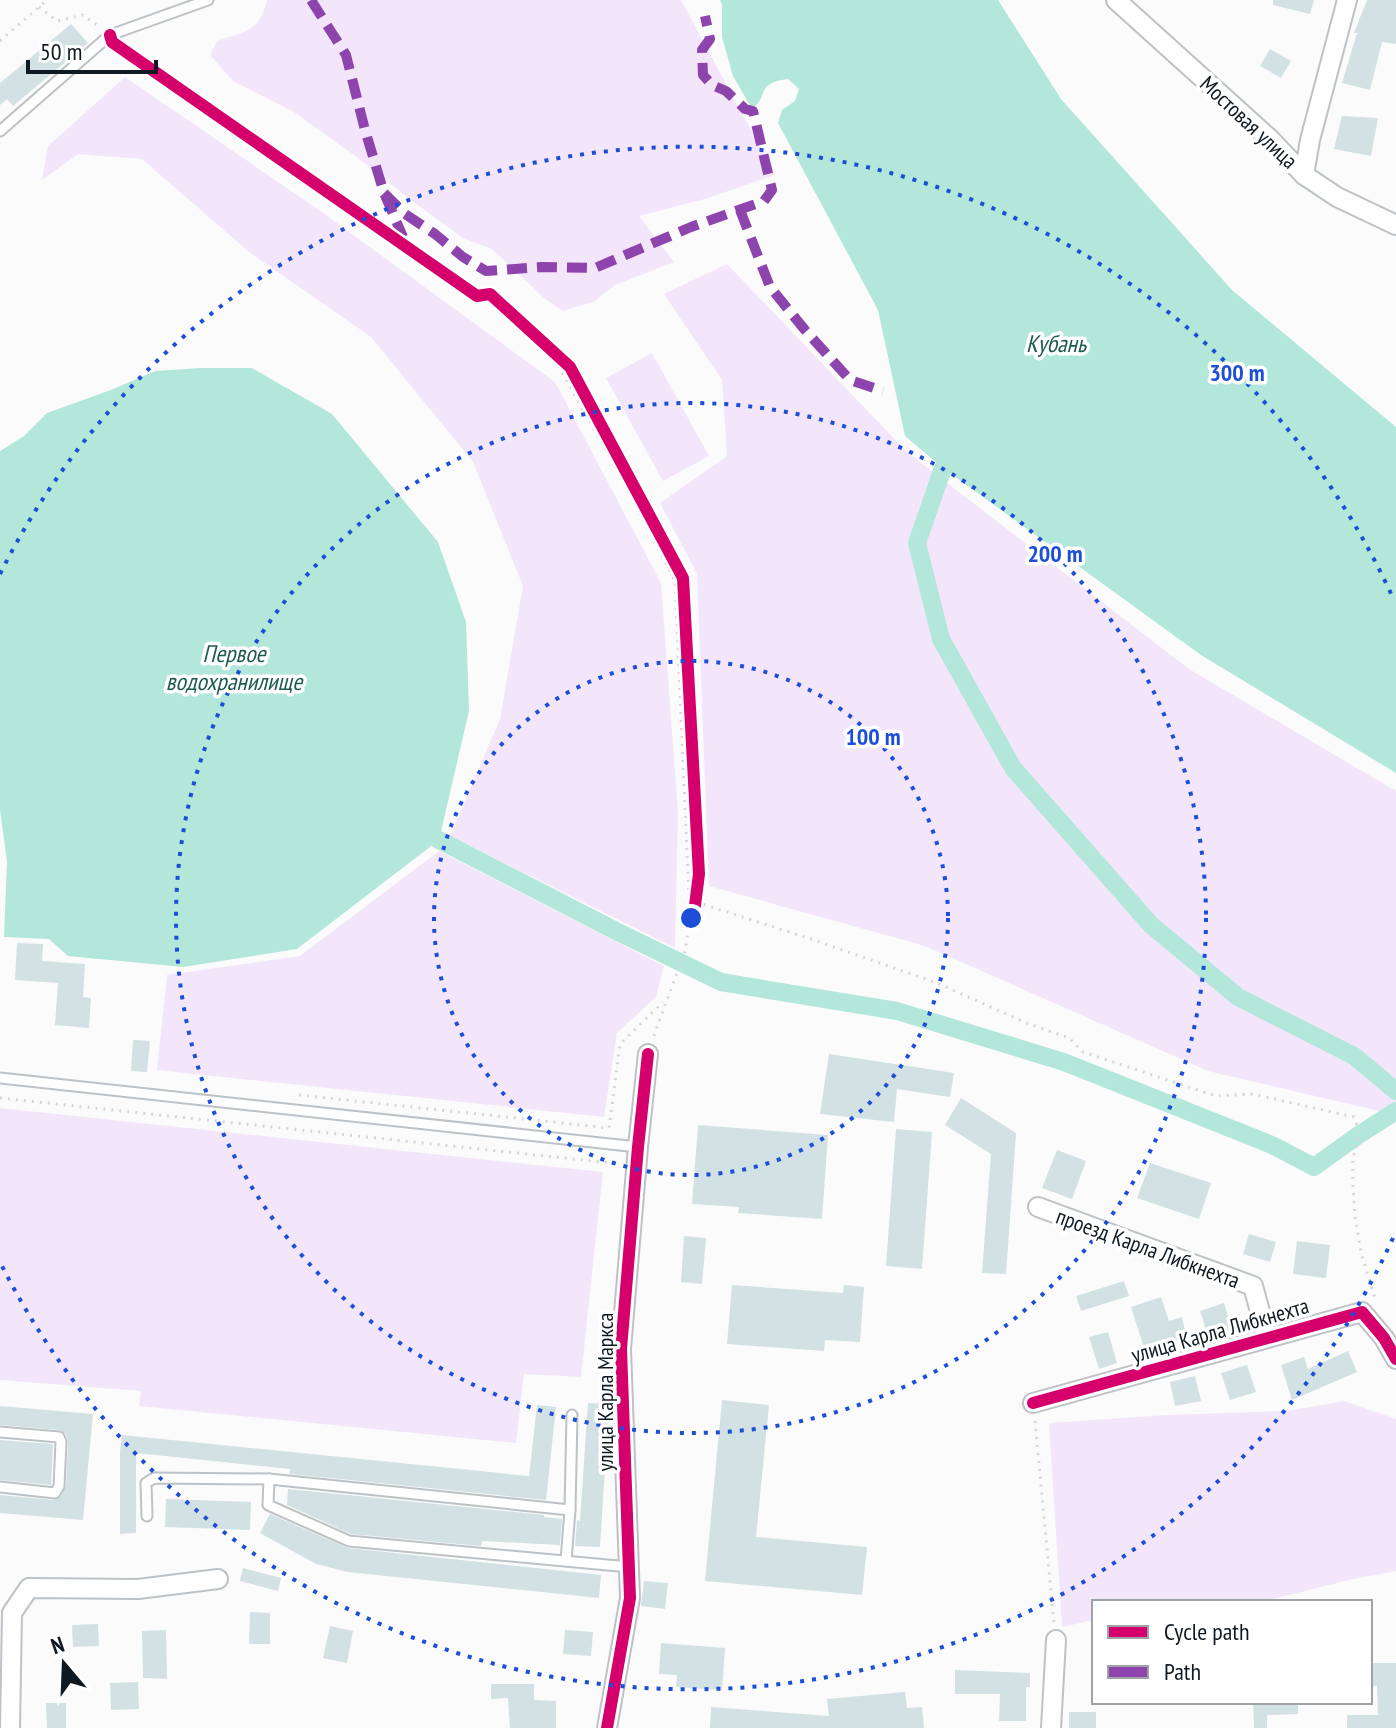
<svg xmlns="http://www.w3.org/2000/svg" width="1396" height="1728" font-family="'PT Sans Narrow',sans-serif">
<style>
.green{fill:#f4e6fa}
.water{fill:#b2e7da}
.lines{fill:none;stroke-linecap:round;stroke-linejoin:round}
.canal{stroke:#b2e7da;stroke-width:18}
.building{fill:#d2e1e4}
.service-casing{stroke:#bdc2c7;stroke-width:13}
.minor-casing{stroke:#bdc2c7;stroke-width:22}
.path{stroke:#d5d6d6;stroke-width:3;stroke-dasharray:2 6;stroke-linecap:butt}
.service{stroke:#fefefe;stroke-width:9}
.minor{stroke:#fefefe;stroke-width:18}
.quiet{stroke:#8e44ad;stroke-width:10;stroke-dasharray:20 10;stroke-linecap:butt}
.cycleway-casing{stroke:#fff;stroke-width:17}
.cycleway{stroke:#d6006c;stroke-width:12}
.ring{fill:none;stroke:#1d4ed8;stroke-width:4;stroke-dasharray:4 8}
.labels{text-anchor:middle;dominant-baseline:central;stroke-width:7;stroke-linejoin:round;paint-order:stroke}
.street-label{font-size:22px;fill:#0f1922;stroke:#fff}
.water-label{font-size:24px;font-style:italic;fill:#1e5b4f;stroke:#fff}
.centre{fill:#1d4ed8;stroke:#fff;stroke-width:4}
.ring-label{font-size:24px;text-anchor:middle;font-weight:bold;fill:#1d4ed8;stroke:#fff;stroke-width:7;stroke-linejoin:round;paint-order:stroke}
</style>
<rect width="100%" height="100%" fill="#fbfbfb"/>
<!-- green -->
<g class="green">
<path d="M267,0H681L775,175L705,199L639,216L674,262L615,285L595,301L563,311L544,298L492,249L463,238L412,201L358,158L294,112L233,81L210,55L217,41C244,32 260,32 267,0Z"/>
<path d="M125,77L319,210L555,382L661,583L678,812L675,948L450,836L500,719L523,586L473,462L371,337L249,252L142,159L78,154L42,180L48,146Z"/>
<path d="M727,264L907,452L1189,669L1396,791V1115L1208,1071L925,946L709,886L697,574L660,503L727,456L722,380L664,294Z"/>
<path d="M652,353L709,456L663,481L606,378Z"/>
<path d="M439,851L664,966L656,997L617,1033L604,1117L157,1070L167,975L300,956Z"/>
<path d="M0,1108L603,1172L581,1377L524,1374L516,1443L139,1406L141,1391L0,1380Z"/>
<path d="M1344,1401L1396,1419V1571L1353,1579L1262,1602H1094V1620L1062,1627L1049,1423L1167,1415L1287,1411Z"/>
</g>
<!-- water -->
<g class="water">
<path d="M720,0H998L1061,99L1232,290L1396,427V773L1201,655L943,468L905,436L878,310L778,123L782,110L795,101L799,89L788,79C755,83 770,95 752,109L733,76L722,37V5Z"/>
<path d="M201,368H252L332,414L438,542L466,622L469,711L439,840L297,949L183,967L68,956L49,939L4,937L7,862L0,810V451L24,436L47,413L111,390L155,371Z"/>
</g>
<g class="lines">
<!-- canal -->
<g class="canal">
<path d="M943,468L917,543L941,639L1013,768L1151,925L1238,997L1354,1056L1396,1091"/>
<path d="M439,840L616,931L721,982L897,1011L1064,1062L1272,1145L1314,1167L1360,1134L1396,1111"/>
</g>
</g>
<!-- building -->
<g class="building">
<path d="M1273,0H1314L1310,14L1273,5Z"/>
<path d="M1367,0H1396V44L1382,42L1370,90L1342,83L1357,33H1354Z"/>
<path d="M71,24L88,43L13,106L7,99L0,105V83Z"/>
<path d="M1270,49L1291,61L1281,78L1260,66Z"/>
<path d="M1342,116L1378,118L1371,156L1334,149Z"/>
<path d="M17,943L43,944L42,961L85,964L83,997L91,998L89,1028L55,1025L58,983L15,980Z"/>
<path d="M133,1040L150,1041L147,1072L131,1071Z"/>
<path d="M829,1054L954,1073L950,1097L897,1089L894,1122L820,1114Z"/>
<path d="M961,1098L1016,1133L1006,1274L982,1273L991,1154L945,1125Z"/>
<path d="M698,1125L828,1135L822,1219L738,1213L739,1207L692,1204Z"/>
<path d="M896,1129L932,1132L922,1269L886,1266Z"/>
<path d="M1057,1150L1086,1161L1072,1199L1042,1188Z"/>
<path d="M1150,1163L1211,1183L1199,1219L1137,1198Z"/>
<path d="M1249,1234L1276,1242L1270,1262L1243,1254Z"/>
<path d="M684,1236L706,1238L702,1284L681,1282Z"/>
<path d="M1297,1241L1330,1245L1326,1278L1293,1274Z"/>
<path d="M1124,1281L1129,1296L1081,1311L1076,1296Z"/>
<path d="M732,1285L843,1293L844,1285L864,1287L860,1342L825,1340L824,1351L727,1344Z"/>
<path d="M1161,1297L1169,1321L1182,1317L1187,1340L1146,1354L1131,1307Z"/>
<path d="M1224,1303L1232,1329L1208,1336L1200,1311Z"/>
<path d="M1108,1332L1117,1363L1099,1369L1089,1337Z"/>
<path d="M1348,1351L1357,1372L1292,1400L1281,1365L1304,1357L1308,1369Z"/>
<path d="M1247,1365L1256,1392L1230,1400L1221,1373Z"/>
<path d="M1195,1376L1201,1401L1175,1406L1170,1382Z"/>
<path d="M722,1400L769,1405L756,1537L867,1547L862,1595L705,1581Z"/>
<path d="M588,1403L609,1404L600,1547L575,1546L577,1520L580,1521Z"/>
<path d="M537,1405L556,1407L546,1500L290,1474V1469L136,1453V1533L120,1534V1452L122,1435L529,1476Z"/>
<path d="M0,1406L93,1414L83,1520L0,1513V1495L54,1500L61,1497L66,1486L68,1442L66,1434L60,1430L0,1425Z"/>
<path d="M0,1440L53,1444L51,1485L0,1480Z"/>
<path d="M288,1489L544,1515V1517L562,1519L560,1545L482,1541L481,1546L351,1534L287,1505Z"/>
<path d="M166,1499L251,1502L250,1530L165,1527Z"/>
<path d="M270,1514L348,1548L601,1575L599,1598L348,1572L316,1564L260,1533Z"/>
<path d="M243,1568L281,1578L278,1591L240,1581Z"/>
<path d="M644,1581L668,1583L665,1609L641,1606Z"/>
<path d="M250,1612L270,1613V1644H249Z"/>
<path d="M98,1624L99,1646L73,1647L72,1625Z"/>
<path d="M330,1626L353,1631L347,1663L323,1658Z"/>
<path d="M166,1630L167,1679L143,1678L142,1631Z"/>
<path d="M565,1630L593,1632L591,1656L563,1654Z"/>
<path d="M661,1643L725,1648L722,1690L676,1687L677,1675L659,1674Z"/>
<path d="M1370,1663H1396V1728H1347V1715H1378L1377,1686H1370Z"/>
<path d="M955,1670L1030,1673V1687H1026V1721H999L1000,1694H955Z"/>
<path d="M138,1682L139,1709L111,1710L110,1683Z"/>
<path d="M491,1684H534V1700L556,1701V1728H510L508,1698L491,1699Z"/>
<path d="M905,1692L907,1708L922,1707L924,1728H710L711,1707L829,1716L827,1699Z"/>
<path d="M1253,1702H1298V1714L1267,1715V1728H1254Z"/>
<path d="M46,1703H66V1728H47Z"/>
<rect x="1069" y="1712" width="27" height="16"/>
</g>
<g class="lines">
<defs>
<g id="service">
<path d="M0,131L110,35L208,0"/>
<path d="M0,1078L638,1147"/>
<path d="M0,1432L59,1437L61,1442L59,1486L55,1493L0,1487"/>
<path d="M269,1479L268,1505L349,1541L629,1567"/>
<path d="M147,1516L146,1483L154,1478L269,1479L570,1510"/>
<path d="M566,1561L570,1510L572,1415"/>
</g>
<g id="minor">
<path d="M1116,0L1270,139L1304,175L1337,197L1396,225"/>
<path d="M1304,175L1310,140L1347,0"/>
<path d="M1038,1207L1253,1286L1267,1337"/>
<path d="M1033,1403L1362,1312L1384,1338L1396,1359"/>
<path d="M10,1728L12,1613L29,1588L138,1589L218,1579"/>
<path d="M607,1728L630,1598L621,1349L638,1147L648,1054"/>
<path d="M1051,1728L1056,1640"/>
</g>
</defs>
<!-- service casing -->
<use href="#service" class="service-casing"/>
<!-- minor casing -->
<use href="#minor" class="minor-casing"/>
<!-- path -->
<g class="path">
<path d="M39,7L57,21L83,15L98,26"/>
<path d="M0,41L47,0"/>
<path d="M483,294L559,367L619,473L675,581L690,919L685,951L653,1038"/>
<path d="M696,902L811,939L937,983L1024,1022L1069,1038L1083,1052L1216,1096L1253,1094L1354,1117L1360,1134L1353,1158V1185L1355,1217L1361,1252L1376,1302"/>
<path d="M299,1095L609,1128L620,1044L663,1002"/>
<path d="M0,1098L611,1163"/>
<path d="M1035,1421L1054,1624"/>
</g>
<!-- service -->
<use href="#service" class="service"/>
<!-- minor -->
<use href="#minor" class="minor"/>
<!-- quiet -->
<g class="quiet">
<path d="M311,0L346,55L365,130L384,193L403,237"/>
<path d="M384,193L405,214L435,234L463,257L486,271L542,267L595,268L691,227L764,201L772,190L753,111L745,109L726,91L712,85L703,75L702,50L710,39L705,16"/>
<path d="M740,210L770,287L805,330L850,380L883,391"/>
</g>
<defs>
<g id="cycleway">
<path d="M110,35L112,42L477,296L490,294L570,367L683,578L699,874L694,913L690,919"/>
<path d="M1033,1403L1362,1312L1384,1338L1396,1359"/>
<path d="M607,1728L630,1598L621,1349L638,1147L648,1054"/>
</g>
</defs>
<!-- cycleway casing -->
<use href="#cycleway" class="cycleway-casing"/>
<!-- cycleway -->
<use href="#cycleway" class="cycleway"/>
</g>
<!-- distance rings -->
<g class="ring">
<circle cx="691" cy="918" r="257"/>
<circle cx="691" cy="918" r="515"/>
<path d="M1393 1238A772 772 0 0 1 0 1262M0 574A772 772 0 0 1 1393 598"/>
</g>
<g class="labels">
<!-- street labels -->
<g class="street-label">
<text transform="translate(1249 122) rotate(43)">Мостовая улица</text>
<text transform="translate(1148 1248) rotate(20)">проезд Карла Либкнехта</text>
<text transform="translate(1220 1330) rotate(-16)">улица Карла Либкнехта</text>
<text transform="translate(605 1392) rotate(-90)">улица Карла Маркса</text>
</g>
<!-- water labels -->
<g class="water-label">
<text x="1056" y="343">Кубань</text>
<text x="234" y="653">Первое<tspan x="234" dy="28">водохранилище</tspan></text>
</g>
</g>
<circle cx="691" cy="918" r="12" class="centre"/>
<g class="ring-label">
<text x="1237" y="381">300 m</text>
<text x="1055" y="562">200 m</text>
<text x="873" y="745">100 m</text>
</g>
<!-- legend -->
<rect x="1092" y="1600" width="280" height="104" fill="#ffffff" stroke="#9fa3a7" stroke-width="2"/>
<rect x="1108" y="1626" width="40" height="12" fill="#d6006c" stroke="#9fa3a7" stroke-width="2"/>
<text x="1164" y="1640" font-size="24" fill="#0f1922">Cycle path</text>
<rect x="1108" y="1666" width="40" height="12" fill="#8e44ad" stroke="#9fa3a7" stroke-width="2"/>
<text x="1164" y="1680" font-size="24" fill="#0f1922">Path</text>
<!-- north arrow -->
<g transform="translate(64 1664) rotate(341)" stroke="#ffffff" stroke-width="6" paint-order="stroke">
<path d="M0-6L14 30L0 20L-14 30Z" fill="#0f1922"/>
<text y="-12" font-size="22" font-weight="bold" text-anchor="middle" fill="#0f1922">N</text>
</g>
<!-- scale -->
<path d="M28 60v12h128v-12" fill="none" stroke="#0f1922" stroke-width="4"/>
<text x="40" y="60" font-size="24" fill="#0f1922" stroke="#ffffff" stroke-width="6" paint-order="stroke">50 m</text>
</svg>
